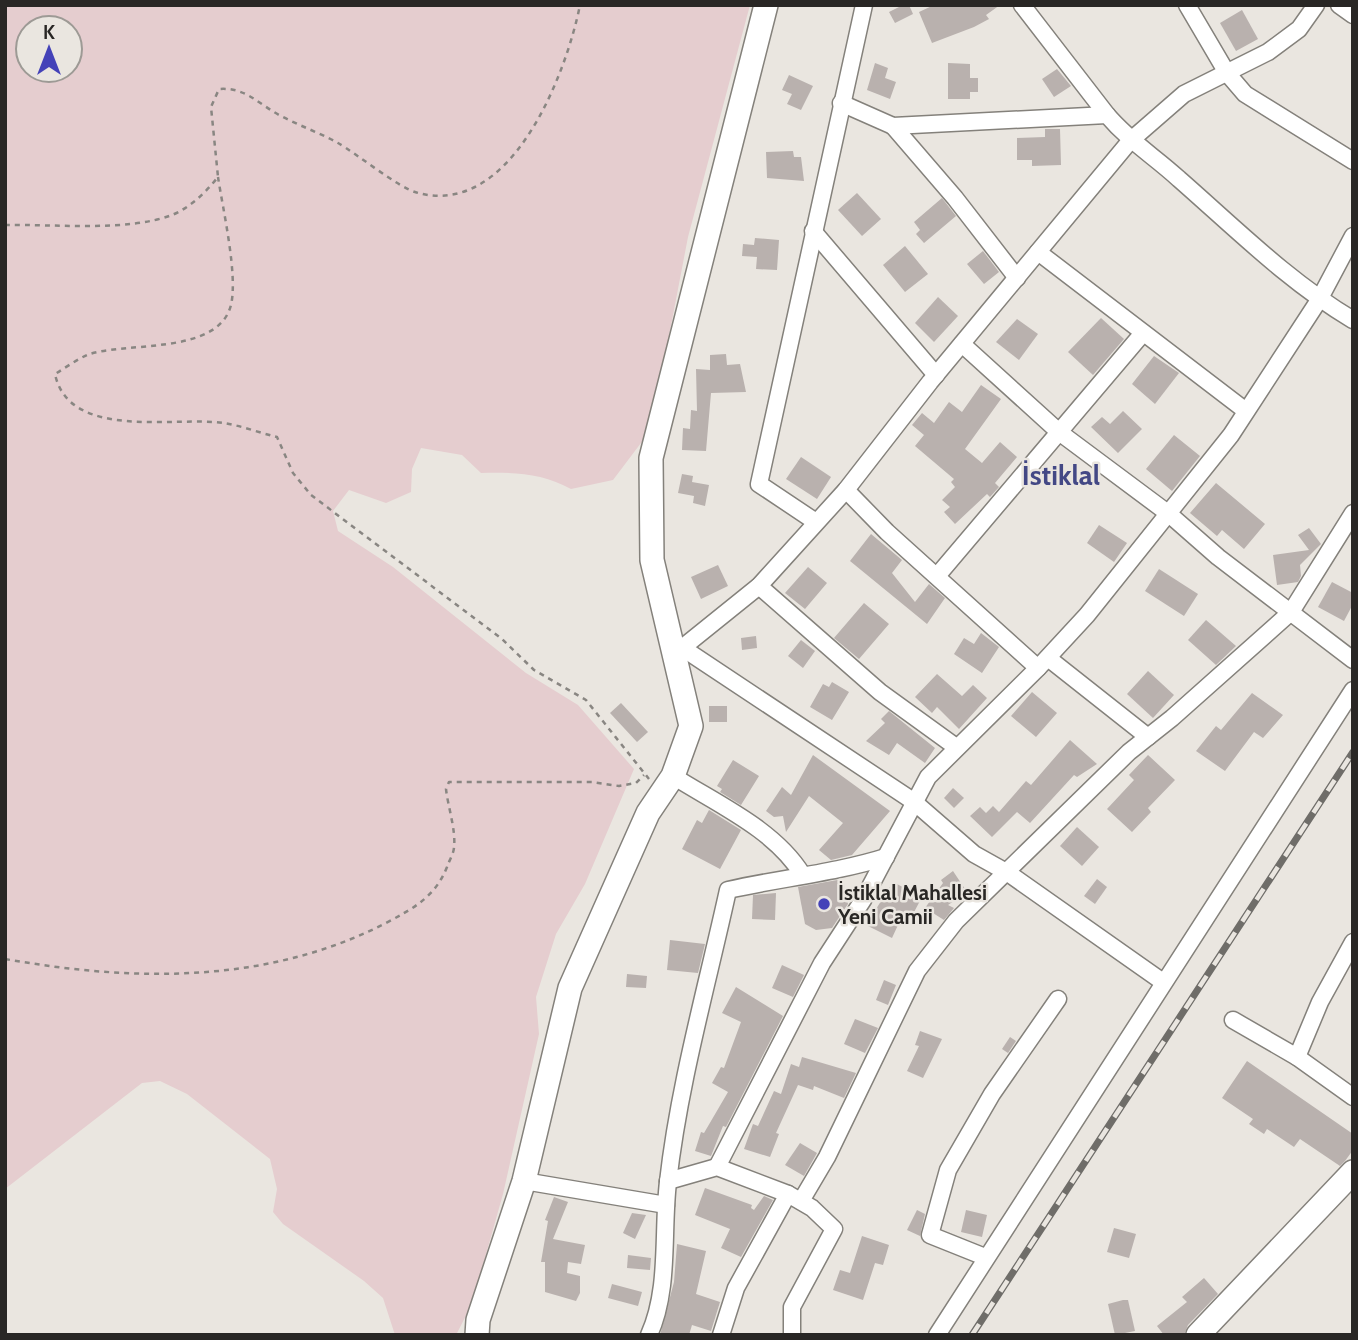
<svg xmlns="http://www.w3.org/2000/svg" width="1358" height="1340" font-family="Cabin,sans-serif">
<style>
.green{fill:#e5cdcf;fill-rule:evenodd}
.building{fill:#b9b1ae}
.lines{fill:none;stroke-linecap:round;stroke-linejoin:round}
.street-casing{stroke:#84817b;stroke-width:19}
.secondary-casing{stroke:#84817b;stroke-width:26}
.path{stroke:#898682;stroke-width:2.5;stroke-dasharray:5 5;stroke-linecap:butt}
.street{stroke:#fff;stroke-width:16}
.secondary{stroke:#fff;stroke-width:23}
.rail-casing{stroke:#6f6d69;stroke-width:7}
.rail{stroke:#eae6e0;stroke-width:4.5;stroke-dasharray:13;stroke-linecap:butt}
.poi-dot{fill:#4442b8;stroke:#eae6e0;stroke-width:2.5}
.labels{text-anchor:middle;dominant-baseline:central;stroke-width:5;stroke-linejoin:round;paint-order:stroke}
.poi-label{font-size:21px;font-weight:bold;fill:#292725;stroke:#eae6e0;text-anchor:start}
.district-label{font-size:28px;font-weight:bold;fill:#434885;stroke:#eae6e0}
</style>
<rect width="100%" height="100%" fill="#eae6e0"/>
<!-- green -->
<path class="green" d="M5,5H750L688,237L668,341L644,439L613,480L571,489C543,473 512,472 481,473L462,455L421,448L412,469L411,492L386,503L349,490L333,511L338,531L393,567L526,673L578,705L634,769L585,884L556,934L536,997L539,1034L503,1194L472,1304L456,1335H395L383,1298L364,1281L283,1224L273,1212L277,1189L270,1159L187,1094L160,1081L142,1083L5,1189ZM28,28H70V70H28Z"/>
<!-- building -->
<g class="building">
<path d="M903,5H909L913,14L895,23L889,12Z"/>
<path d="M934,5H1000L986,15L989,19L974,27L932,43L919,12Z"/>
<path d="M1242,10L1258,39L1236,51L1220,23Z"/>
<path d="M875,63L888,68L885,78L896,82L890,99L867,90Z"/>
<path d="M948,63L970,64V78H978V92H970V99H948Z"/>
<path d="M1057,69L1071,86L1054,97L1042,79Z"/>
<path d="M789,75L813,86L801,110L787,104L792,94L782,90Z"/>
<path d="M1045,129H1060L1061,165L1032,166V160H1017V138L1045,137Z"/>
<path d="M793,151L794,157H801L804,181L767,178L766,152Z"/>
<path d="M857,193L881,219L862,236L838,210Z"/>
<path d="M942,198L956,216L924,243L916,234L920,230L914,222Z"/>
<path d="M755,238L779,240L777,270L756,269L757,257L742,256L743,244L754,245Z"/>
<path d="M905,246L928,274L905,292L883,265Z"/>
<path d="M983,251L999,272L984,284L967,264Z"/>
<path d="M938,297L958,316L934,342L915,323Z"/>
<path d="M1101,318L1124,339L1093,375L1068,352Z"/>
<path d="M1017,319L1038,334L1019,360L996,342Z"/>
<path d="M726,354L727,365L740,364L746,392L711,393L706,451L682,450L683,428L690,429L691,410L697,411L696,369L710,370V355Z"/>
<path d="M1154,356L1179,373L1155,404L1132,384Z"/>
<path d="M981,385L1001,399L965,449L982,463L1000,442L1017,457L995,483L999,487L990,497L987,494L955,524L944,512L950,507L942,500L955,487L951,482L954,479L915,446L924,435L912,425L922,413L934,423L949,402L962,412Z"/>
<path d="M1123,411L1142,429L1118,453L1091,427L1102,417L1110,424Z"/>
<path d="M1174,435L1200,456L1172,491L1146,469Z"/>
<path d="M801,457L831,477L817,499L786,479Z"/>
<path d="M682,474L693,476L692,482L709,485L705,506L693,503L694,496L678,493Z"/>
<path d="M1216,483L1265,524L1244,549L1222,530L1217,536L1190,513Z"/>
<path d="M1099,525L1127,543L1114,562L1087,543Z"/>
<path d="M1309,528L1321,544L1300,565L1301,576L1298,582L1277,585L1273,555L1309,550L1298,535Z"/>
<path d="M871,534L902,560L892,573L915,602L929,584L945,598L927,624L850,561Z"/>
<path d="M718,565L728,586L701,599L691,577Z"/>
<path d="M808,567L827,583L805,609L785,593Z"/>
<path d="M1159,569L1198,594L1184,616L1145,591Z"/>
<path d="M1332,582L1353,593V604L1344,621L1318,607Z"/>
<path d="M864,603L889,624L859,659L834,638Z"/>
<path d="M1206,620L1236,646L1216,665L1188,640Z"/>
<path d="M981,633L999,647L982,673L954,654L964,638L974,644Z"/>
<path d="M756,636L757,648L742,650L741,638Z"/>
<path d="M801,640L815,651L803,668L788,656Z"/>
<path d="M1148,671L1174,695L1153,718L1127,694Z"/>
<path d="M937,674L962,696L973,685L987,698L959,729L937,707L932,713L915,697Z"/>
<path d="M832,682L849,692L832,720L810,707L823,684L829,687Z"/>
<path d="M1032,692L1057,713L1036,737L1011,716Z"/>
<path d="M1252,693L1283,715L1263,738L1254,732L1225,771L1196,751L1216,726L1221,730Z"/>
<path d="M621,703L648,732L637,742L610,713Z"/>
<rect x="709" y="706" width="18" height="16"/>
<path d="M889,711L935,748L925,763L897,743L889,755L866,741L885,723L881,719Z"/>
<path d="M1070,740L1097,764L1077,777L1074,775L1030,823L1017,812L992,837L970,816L980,807L986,813L993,806L999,812L1026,781L1031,785Z"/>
<path d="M813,755L890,811L852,855L831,860L819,850L843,823L809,796L786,832L783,816L774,817L766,811L782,787L791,795Z"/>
<path d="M1148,755L1175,780L1148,808L1151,812L1132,832L1107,809L1134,780L1129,775Z"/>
<path d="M733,760L759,776L741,805L720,792L722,789L717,786Z"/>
<path d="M953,788L964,798L954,808L944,798Z"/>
<path d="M709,810L741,830L720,869L682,849L697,820L702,823Z"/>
<path d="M1077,827L1099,847L1082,866L1060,846Z"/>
<path d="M953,871L967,892L948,905L954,908L944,920L925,908L943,883L941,880Z"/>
<path d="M843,879L848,904L832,928L816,930L805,924L798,887Z"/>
<path d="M1097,879L1107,887L1095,904L1084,896Z"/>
<path d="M893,882L922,897L912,916L904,912L892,938L866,925Z"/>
<path d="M776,893L775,920L752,919L753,895Z"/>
<path d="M670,940L705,944L698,973L667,970Z"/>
<path d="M782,965L804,975L793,997L772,988Z"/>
<path d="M627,974L647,976L646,988L626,987Z"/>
<path d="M884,980L896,985L888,1005L876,1000Z"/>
<path d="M736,987L783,1016L726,1127L723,1126L711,1156L695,1151L701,1132L704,1133L728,1092L712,1083L721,1067L724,1068L741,1022L722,1013Z"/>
<path d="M855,1019L878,1028L865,1053L844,1044Z"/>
<path d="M920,1031L942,1039L923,1078L907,1071L919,1046L915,1045Z"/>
<path d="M1010,1037L1016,1041L1008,1053L1002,1049Z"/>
<path d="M802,1057L856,1073L844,1098L814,1086L813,1090L798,1085L776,1133L779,1134L770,1157L744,1149L753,1124L758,1126L774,1091L781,1094L791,1064L799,1067Z"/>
<path d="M1247,1061L1353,1134V1150L1345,1161L1340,1166L1300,1139L1294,1147L1267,1129L1264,1134L1249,1124L1253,1119L1222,1098Z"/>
<path d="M800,1143L817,1153L804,1176L785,1165Z"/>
<path d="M705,1188L752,1205L751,1208L754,1210L764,1196L773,1200L741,1257L721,1248L730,1229L695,1215Z"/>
<path d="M554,1197L568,1202L553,1239L585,1245L581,1264L568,1262L567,1273L580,1276V1293L576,1301L545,1292V1262H541L548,1221L545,1220Z"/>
<path d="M917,1210L925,1214L920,1236L907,1230Z"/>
<path d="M966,1210L987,1215L982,1237L961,1232Z"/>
<path d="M632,1213L646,1215L635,1239L623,1233Z"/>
<path d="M1114,1228L1136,1234L1129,1258L1107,1252Z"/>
<path d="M862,1236L889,1245L883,1265L875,1263L863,1300L833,1290L840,1270L850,1273Z"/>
<path d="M677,1244L706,1251L696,1294L720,1302L711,1331L692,1325L689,1335H660L674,1282Z"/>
<path d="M628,1255L651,1258L650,1270L627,1268Z"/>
<path d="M1204,1278L1218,1294L1188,1325L1184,1335H1164L1157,1326L1187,1302L1182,1297Z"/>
<path d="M612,1284L642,1292L638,1306L608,1298Z"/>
<path d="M1123,1300H1128L1135,1331L1115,1335L1108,1304Z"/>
</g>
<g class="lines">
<defs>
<g id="street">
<path d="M1022,5L1107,115"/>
<path d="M1187,5L1227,73L1245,94L1353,161"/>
<path d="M1339,5L1353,15"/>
<path d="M841,103L893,126L1107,115C1130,142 1154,156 1179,179C1235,228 1289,282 1353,320"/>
<path d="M893,126L955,198L1017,278"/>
<path d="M813,231L936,375"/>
<path d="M1038,252L1246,411"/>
<path d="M962,344L1059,432L1169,514L1218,557L1353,660"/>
<path d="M846,490L887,532L1038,668"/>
<path d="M816,522L759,484L864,5"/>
<path d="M937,576L1143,333"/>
<path d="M759,586L880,692L956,747"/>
<path d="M675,643L913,801L974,854L1008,873L1163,982"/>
<path d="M682,648L759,586L846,490L930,382L1130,141L1184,94L1268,52L1299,29L1316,5"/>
<path d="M1048,658L1148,737"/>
<path d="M673,776C717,804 774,829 802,874"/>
<path d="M1233,1020L1297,1057L1353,1097"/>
<path d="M1297,1057L1320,1002L1353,942"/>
<path d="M717,1167L822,963L863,900L928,777L1038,668L1087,615L1231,435L1319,300L1353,236"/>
<path d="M524,1181L666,1205"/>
<path d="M668,1181L717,1167L788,1194L812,1208L834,1229L792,1307V1335"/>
<path d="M801,1201L827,1157L917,971L956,921L1129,752L1172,718L1291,612L1353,513"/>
<path d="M985,1257L930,1235L948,1170L992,1094L1058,999"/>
<path d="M649,1335C670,1289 662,1232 668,1182C679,1084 707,986 728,890C781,878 835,873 886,857"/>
<path d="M721,1335L736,1288L788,1194"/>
<path d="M937,1335L1353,690"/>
</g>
<g id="secondary">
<path d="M477,1335L478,1320L524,1181L570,988L648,813L673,776L691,726L652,560L651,458L766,5"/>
<path d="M1198,1335L1353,1172"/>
</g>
</defs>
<!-- street casing -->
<use href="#street" class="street-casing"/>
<!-- secondary casing -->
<use href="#secondary" class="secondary-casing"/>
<!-- path -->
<g class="path">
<path d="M218,177C223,210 238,275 231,305C218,356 125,341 87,355C76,360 65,368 55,374C69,441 175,416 224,423C242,426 260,433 277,437L293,473L311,495L502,639L534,670L586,700L649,779"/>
<path d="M5,225C55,224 127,232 172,215C191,207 205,193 218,177L211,107L219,89C246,87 258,104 281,116C300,126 320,133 338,143C357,154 398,187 415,192C510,221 566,75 580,5"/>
<path d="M5,959C135,982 267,984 386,923C414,908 435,897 447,867C449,861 454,853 454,847C456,830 448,807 446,789L449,782H592L619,786L636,783L644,775"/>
</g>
<!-- street -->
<use href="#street" class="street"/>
<!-- secondary -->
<use href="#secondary" class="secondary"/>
<defs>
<path id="rail" d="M972,1335L1353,752"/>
</defs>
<!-- rail casing -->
<use href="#rail" class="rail-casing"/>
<!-- rail -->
<use href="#rail" class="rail"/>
</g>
<!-- markers -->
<circle class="poi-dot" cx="824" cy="904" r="7"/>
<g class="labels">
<!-- poi labels -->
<g class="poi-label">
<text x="838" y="892">İstiklal Mahallesi<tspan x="838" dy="24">Yeni Camii</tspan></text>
</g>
<!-- district labels -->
<g class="district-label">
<text x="1061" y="475">İstiklal</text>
</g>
</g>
<!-- border -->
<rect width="1358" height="1340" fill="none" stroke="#292725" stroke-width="14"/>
<!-- north arrow -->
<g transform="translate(49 49)"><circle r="33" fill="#eae6e0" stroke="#9d9a95" stroke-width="2"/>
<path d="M0-5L12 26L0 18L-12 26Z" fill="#4442b8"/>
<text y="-10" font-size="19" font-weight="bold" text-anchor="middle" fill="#292725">K</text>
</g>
</svg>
